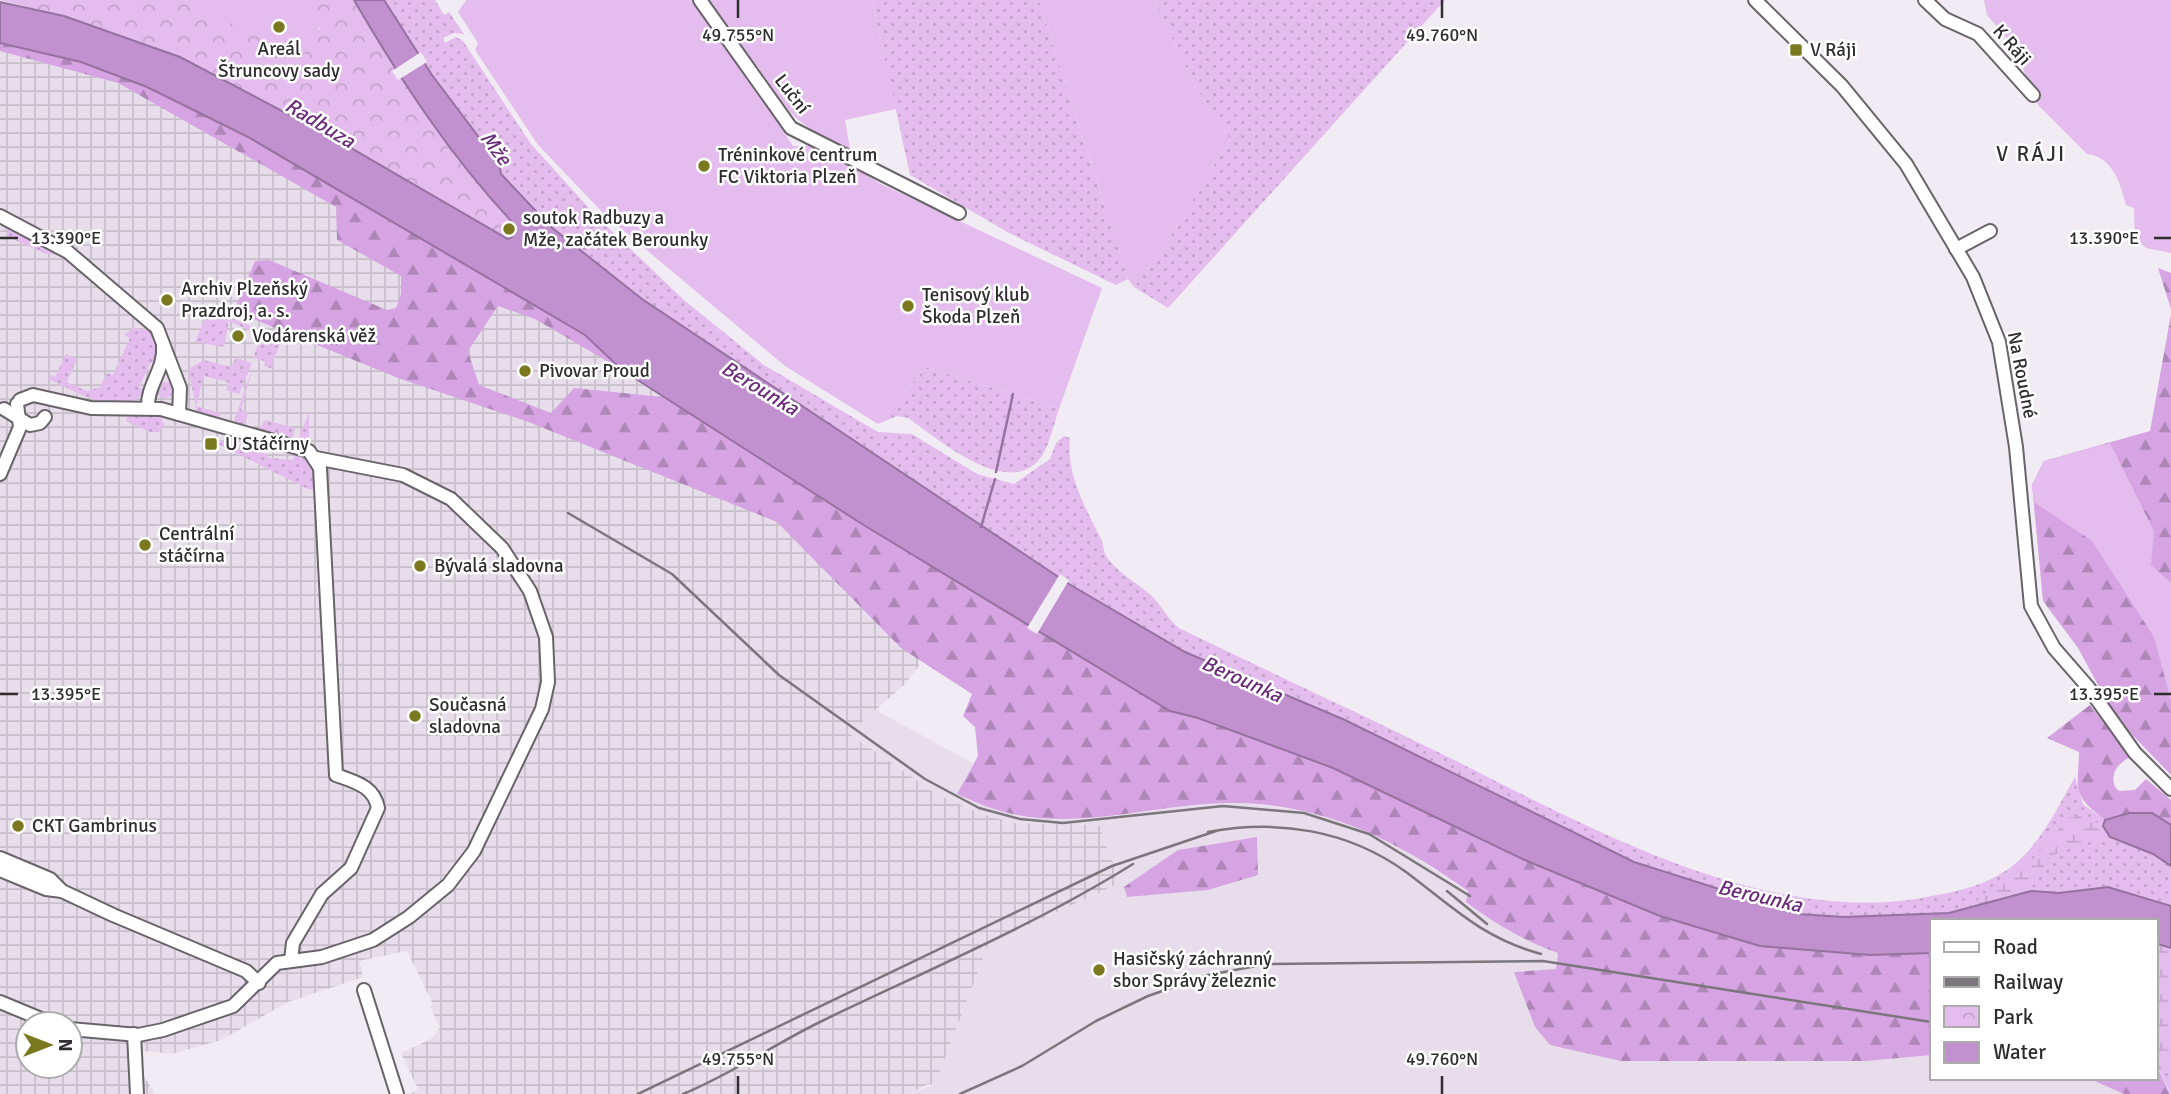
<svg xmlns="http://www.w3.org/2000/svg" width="2171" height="1094" font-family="Signika,sans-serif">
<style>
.built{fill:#e8deeb}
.industrial{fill:url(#industrial-grid);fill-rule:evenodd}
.grass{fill:url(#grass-dots)}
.forest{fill:url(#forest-firs)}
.wetland{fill:url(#wetland-marsh)}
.park{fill:url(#park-crowns)}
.garden{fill:#e4bdee}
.water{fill:#c190cf;stroke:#95729f;stroke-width:2}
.pier{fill:#f1ebf3}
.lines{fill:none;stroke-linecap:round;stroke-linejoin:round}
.stream{stroke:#95729f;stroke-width:2.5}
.minor-casing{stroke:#68646a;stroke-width:16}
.minor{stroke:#fff;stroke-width:12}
.rail{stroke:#7a767b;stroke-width:2.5}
.ticks{fill:none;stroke:#2f2d2f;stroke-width:2.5}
.poi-dot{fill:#7a7920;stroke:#fff;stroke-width:2.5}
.labels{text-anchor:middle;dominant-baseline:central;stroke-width:5;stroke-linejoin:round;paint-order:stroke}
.street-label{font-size:19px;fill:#2f2d2f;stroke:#fff}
.poi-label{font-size:19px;fill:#2f2d2f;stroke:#fff;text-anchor:start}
.water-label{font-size:21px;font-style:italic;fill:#6a2e79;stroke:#fff}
.neighbourhood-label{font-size:21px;letter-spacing:2px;fill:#302c31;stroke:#fff}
.ticks-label{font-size:18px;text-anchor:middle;fill:#2f2d2f;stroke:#fff;stroke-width:5;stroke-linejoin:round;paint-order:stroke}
</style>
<defs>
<pattern id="industrial-grid" width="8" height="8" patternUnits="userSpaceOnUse" patternTransform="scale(1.75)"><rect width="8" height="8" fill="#e8deeb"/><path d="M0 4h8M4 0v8" fill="none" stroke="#c7bfca"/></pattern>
<pattern id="grass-dots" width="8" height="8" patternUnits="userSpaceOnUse" patternTransform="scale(1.75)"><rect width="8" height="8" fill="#e4bdee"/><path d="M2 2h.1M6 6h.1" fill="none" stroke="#c4a3cc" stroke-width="1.8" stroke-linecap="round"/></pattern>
<pattern id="forest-firs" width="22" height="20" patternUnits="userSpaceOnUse" patternTransform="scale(1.75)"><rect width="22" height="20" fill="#d6a4e3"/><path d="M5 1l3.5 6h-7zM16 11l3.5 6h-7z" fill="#ae86b8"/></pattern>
<pattern id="wetland-marsh" width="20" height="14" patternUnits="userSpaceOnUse" patternTransform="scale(1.75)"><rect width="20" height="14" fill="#e4bdee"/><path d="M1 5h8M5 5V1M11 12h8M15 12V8" fill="none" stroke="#c4a3cc"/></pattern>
<pattern id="park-crowns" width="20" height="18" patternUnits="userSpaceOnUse" patternTransform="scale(1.75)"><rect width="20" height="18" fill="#e4bdee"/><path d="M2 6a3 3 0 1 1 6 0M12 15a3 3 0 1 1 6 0" fill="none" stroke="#c4a3cc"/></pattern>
</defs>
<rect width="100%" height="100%" fill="#f1ebf3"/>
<!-- built -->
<path class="built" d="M877,708L881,713L973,763L958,793L983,805L1018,816L1237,802L1317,812L1365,829L1402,848L1468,892L1931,1004V1078H2140L2141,1094H910L935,1084L989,943L1120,883L1099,825L1015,823L982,814L936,794L849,732Z"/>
<!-- industrial -->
<path class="industrial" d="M0,51L118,83L588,349L801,484L916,641L919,666L904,685L849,733L936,794L982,814L1015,823L1099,825L1120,883L989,943L935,1084L926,1085L910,1094H410L418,1089L401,1053L431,1039L440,1028L430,1006L433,1004L407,951L363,960L360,963L363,977L288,1002L221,1040L172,1054L143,1051L144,1076L155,1094H0ZM28,1024H70V1066H28Z"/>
<!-- grass -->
<g class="grass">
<path d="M384,0H435L444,15L449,12L464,34L454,33L443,38L445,43L456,37L463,41L531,144L598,218L684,300L764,365L878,432L912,434L977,474L1014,484L1050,459L1056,443L1064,436L1070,438C1066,473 1084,505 1099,535C1104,543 1102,552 1109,560C1121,575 1137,583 1151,595C1161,605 1168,619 1179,628C1267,671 1355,711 1442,754C1587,826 1770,932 1937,895C1959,891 1983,885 2002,873C2037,852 2055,812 2075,777L2083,804L2105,820L2103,826L2110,837L2153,854L2171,866V906L2108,887L2059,893L2031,891L1949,913L1844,917L1798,914L1634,862L1345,720L1185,652L1069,584L642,299L551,227L501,174L499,164L432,75Z"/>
<path d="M872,0H1039L1128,279L1116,285L1009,233L910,175Z"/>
<path d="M1154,0H1445L1168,308L1134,287L1162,250L1230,139L1195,86Z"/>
<path d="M0,224L55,251L57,255L46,254L6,236L8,231Z"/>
<path d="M209,308L282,340L272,363L274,369L264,366L265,361L253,358L259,342V335L229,321L224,347L195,342Z"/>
<path d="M133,328L149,330L158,343L157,365L151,362L139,387L145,391C123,422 74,390 48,379L50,375L55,377L66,354L77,359L67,382L87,391L100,387L107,373L113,375L130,338L124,335Z"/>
<path d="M236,358L252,363L239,394L226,390L228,382L204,376L196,406L220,413L219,417L226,420L197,414C194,398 192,384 188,369L204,360L231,367Z"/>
<path d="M254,364L241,410L248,413L245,424L241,426L234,421Z"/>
<path d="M926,367L1059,409C1054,423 1050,443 1042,456C1010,502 938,439 908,418L897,416L878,424Z"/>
<circle cx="165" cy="390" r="8"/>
<path d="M309,412V445L298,440Z"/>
<path d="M129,414H160L164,425L159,432H150L126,421Z"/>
<path d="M265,420L295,428L293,437L289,439L262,432L259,429Z"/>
<path d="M200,435L263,452L269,458L293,460L295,454H300L315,469L316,488L310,490Z"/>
<path d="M2171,985V1094L2155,1062V993Z"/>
</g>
<!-- forest -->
<g class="forest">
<path d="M0,43L81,62L147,87L248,137L585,335L622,370L535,319L498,306L468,351L479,385L551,413L574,388L663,397L862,524L1170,711L1198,718L1333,768L1527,861L1660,916L1760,946L1870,955L1931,953V1055L1866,1061H1621L1550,1045L1535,1027L1514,972L1556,969L1558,953C1524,941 1496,924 1466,902L1468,891C1398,841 1327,805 1239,803C1166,801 1090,829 1017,815C996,811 977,803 957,794L978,756L975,727L963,716L972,694L901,648L777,522L526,421L398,378L234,311L255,261L269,260L387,310L396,308L401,294V276L337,240L336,207L118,83L0,51Z"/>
<path d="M2158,268L2171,273V309Z"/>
<path d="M2171,314V775L2116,718L2078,648L2043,601L2032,485L2044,461L2150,431Z"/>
<path d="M2090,705L2130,757C2118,764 2110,772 2115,787L2119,791L2135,790L2146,779L2171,800V825C2145,809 2134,812 2105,820C2071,794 2078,790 2079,752L2047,738Z"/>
<path d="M1257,837L1258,875L1208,890L1127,897L1124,887L1178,850Z"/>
<path d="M2155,1062L2170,1094H2124L2088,1078H2155Z"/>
</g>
<!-- wetland -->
<g class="wetland">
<path d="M2083,815L2103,826L2110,837L2082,842L2046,859C2035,902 2007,899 1969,908L2003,877L2032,860L2068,818Z"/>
<path d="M2155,943L2171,948V1078L2155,1051Z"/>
</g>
<!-- park -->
<path class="park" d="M0,0H186L296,54L320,29L306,0H354C400,79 450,156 513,222L516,233L508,239L337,140L180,57L64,16Z"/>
<!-- garden -->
<g class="garden">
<path d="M186,0H306L319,26L318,40L305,52L289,53Z"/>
<path d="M466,0H872L896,109L845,120L851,154C799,123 788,118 757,65L745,73L793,146L815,145L883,185L1102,288L1059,409L926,367L878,424L785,366L606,216L538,145L475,50L478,43L458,12Z"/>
<path d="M1039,0H1154L1195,86L1230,139L1162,250L1134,287L1128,279Z"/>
<path d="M1984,0H2171V253L2146,248L2135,239L2134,208L2126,205C2120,183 2113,157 2087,154L2038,105L2014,47L1987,15Z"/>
<path d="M2110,443L2154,531L2151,565L2171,583V701L2154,637L2092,541L2034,502L2032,485L2044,461Z"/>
</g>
<!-- water -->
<g class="water">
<path d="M354,0H384L432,75L499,164L501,174L551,227L642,299L1069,584L1185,652L1345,720L1634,862L1798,914L1844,917L1949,913L2031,891L2059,893L2108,887L2171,906V948L2155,943V921H1931V953L1870,955L1760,946L1660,916L1527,861L1333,768L1198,718L1170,711L862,524L622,370L585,335L248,137L147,87L81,62L0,43V2L64,16L180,57L337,140L508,239L512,237L516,228L513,223C450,156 400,79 354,0Z"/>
<path d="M2129,813H2152L2171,825V866L2153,854L2110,837L2103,826L2105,820Z"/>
</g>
<!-- pier -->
<g class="pier">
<path d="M421,52L427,62L398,80L392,71Z"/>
<path d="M1060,574L1069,580L1037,634L1027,628Z"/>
</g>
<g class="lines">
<!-- stream -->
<g class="stream">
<path d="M996,472L1013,394"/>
<path d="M981,527L995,479"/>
</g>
<defs>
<g id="minor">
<path d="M700,0L791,128L959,213"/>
<path d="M1755,0L1842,86L1906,164L1973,277L1999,342L2016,447L2031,606L2054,648L2088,687L2135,753L2171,789"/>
<path d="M1925,0L1945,19L1978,34L2033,95"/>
<path d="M0,216L68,252L157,328L180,388L179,414"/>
<path d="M1956,249L1990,231"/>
<path d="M20,400L33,395L91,408L161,409L309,451L320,468L336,775C355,782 374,786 378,808L351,868L322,894L293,943L291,960"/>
<path d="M148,407C147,385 165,369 163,346"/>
<path d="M4,409L30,425L40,423L45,417"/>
<path d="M0,474L20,427L17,404"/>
<path d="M0,858L50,879L62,891L113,915L246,971L259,983"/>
<path d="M0,870L46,889L62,891"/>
<path d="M364,990L397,1094"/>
<path d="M0,1002L53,1024"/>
<path d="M70,1029L138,1035L163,1030L233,1006L277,963L322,957L373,940L409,917L448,885L474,851L542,709L548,682L546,637L530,591L502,548L451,499L403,475L316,458"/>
<path d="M134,1034L137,1094"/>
</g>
</defs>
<!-- minor casing -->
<use href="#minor" class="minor-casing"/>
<!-- minor -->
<use href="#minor" class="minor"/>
<!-- rail -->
<g class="rail">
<path d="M568,513L672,574L779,675L925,779L979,808L1020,819L1063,823L1223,806L1304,813L1369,834L1470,896"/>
<path d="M1208,832C1278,819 1348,830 1406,872C1453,907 1482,938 1541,954"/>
<path d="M1447,891L1487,924"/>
<path d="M638,1094L1112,866L1216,831"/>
<path d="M683,1094C732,1074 776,1043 824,1020C928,970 1035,925 1133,864"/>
<path d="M960,1094L1022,1066L1096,1021L1148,996L1208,975L1267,964L1543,961L1931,1022"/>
</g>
</g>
<!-- ticks -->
<path class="ticks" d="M738,0V18M1442,0V18M0,238H18M2154,238H2171M0,694H18M2154,694H2171M738,1076V1094M1442,1076V1094"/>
<!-- markers -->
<g class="poi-dot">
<circle cx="279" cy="27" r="7"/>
<rect x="1789" y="43" width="14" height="14" rx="3.5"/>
<circle cx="704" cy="166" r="7"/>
<circle cx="509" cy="229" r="7"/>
<circle cx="167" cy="300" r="7"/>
<circle cx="908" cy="306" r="7"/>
<circle cx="238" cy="336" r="7"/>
<circle cx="525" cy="371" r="7"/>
<rect x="204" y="437" width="14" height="14" rx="3.5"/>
<circle cx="145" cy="545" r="7"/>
<circle cx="420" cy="566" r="7"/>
<circle cx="415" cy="716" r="7"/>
<circle cx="18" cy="826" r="7"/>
<circle cx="1099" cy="970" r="7"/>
</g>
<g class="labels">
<!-- street labels -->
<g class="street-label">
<text transform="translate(2012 45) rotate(49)">K Ráji</text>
<text transform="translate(792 94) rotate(52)">Luční</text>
<text transform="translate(2022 375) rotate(79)">Na Roudné</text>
</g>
<!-- poi labels -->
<g class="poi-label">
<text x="279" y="49" text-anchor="middle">Areál<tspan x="279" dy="22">Štruncovy sady</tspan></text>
<text x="1810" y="50">V Ráji</text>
<text x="718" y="155">Tréninkové centrum<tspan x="718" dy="22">FC Viktoria Plzeň</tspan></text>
<text x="523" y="218">soutok Radbuzy a<tspan x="523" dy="22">Mže, začátek Berounky</tspan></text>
<text x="181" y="289">Archiv Plzeňský<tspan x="181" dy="22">Prazdroj, a. s.</tspan></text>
<text x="922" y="295">Tenisový klub<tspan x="922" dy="22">Škoda Plzeň</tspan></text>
<text x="252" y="336">Vodárenská věž</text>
<text x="539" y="371">Pivovar Proud</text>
<text x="225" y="444">U Stáčírny</text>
<text x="159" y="534">Centrální<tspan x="159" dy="22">stáčírna</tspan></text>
<text x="434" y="566">Bývalá sladovna</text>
<text x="429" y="705">Současná<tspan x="429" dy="22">sladovna</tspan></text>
<text x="32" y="826">CKT Gambrinus</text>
<text x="1113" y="959">Hasičský záchranný<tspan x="1113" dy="22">sbor Správy železnic</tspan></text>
</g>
<!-- water labels -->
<g class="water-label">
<text transform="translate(320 123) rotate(31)">Radbuza</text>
<text transform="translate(496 148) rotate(53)">Mže</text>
<text transform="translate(760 388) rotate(31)">Berounka</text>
<text transform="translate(1242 679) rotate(24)">Berounka</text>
<text transform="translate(1760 896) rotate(13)">Berounka</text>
</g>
<!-- neighbourhood labels -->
<g class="neighbourhood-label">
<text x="2031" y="154">V RÁJI</text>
</g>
</g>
<g class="ticks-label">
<text x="738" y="41">49.755°N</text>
<text x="1442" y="41">49.760°N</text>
<text x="2104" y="244">13.390°E</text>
<text x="66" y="244">13.390°E</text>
<text x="2104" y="700">13.395°E</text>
<text x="66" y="700">13.395°E</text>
<text x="738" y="1065">49.755°N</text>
<text x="1442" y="1065">49.760°N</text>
</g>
<!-- legend -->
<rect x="1930" y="919" width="228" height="161" fill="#ffffff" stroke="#acabac" stroke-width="2"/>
<rect x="1944" y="942" width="35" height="10" fill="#ffffff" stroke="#acabac" stroke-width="2"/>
<text x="1993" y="954" font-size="21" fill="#2f2d2f">Road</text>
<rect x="1944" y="977" width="35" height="10" fill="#7a767b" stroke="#acabac" stroke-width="2"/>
<text x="1993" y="989" font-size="21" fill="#2f2d2f">Railway</text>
<rect x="1944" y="1006" width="35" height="21" fill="url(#park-crowns)" stroke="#acabac" stroke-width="2"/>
<text x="1993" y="1024" font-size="21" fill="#2f2d2f">Park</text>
<rect x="1944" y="1042" width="35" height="21" fill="#c190cf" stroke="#acabac" stroke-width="2"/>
<text x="1993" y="1059" font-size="21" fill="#2f2d2f">Water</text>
<!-- north arrow -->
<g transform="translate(49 1045) rotate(90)"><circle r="33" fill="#ffffff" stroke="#acabac" stroke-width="2"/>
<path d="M0-5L12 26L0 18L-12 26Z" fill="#7a7920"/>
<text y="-10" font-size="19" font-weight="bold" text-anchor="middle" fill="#2f2d2f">N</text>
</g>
</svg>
